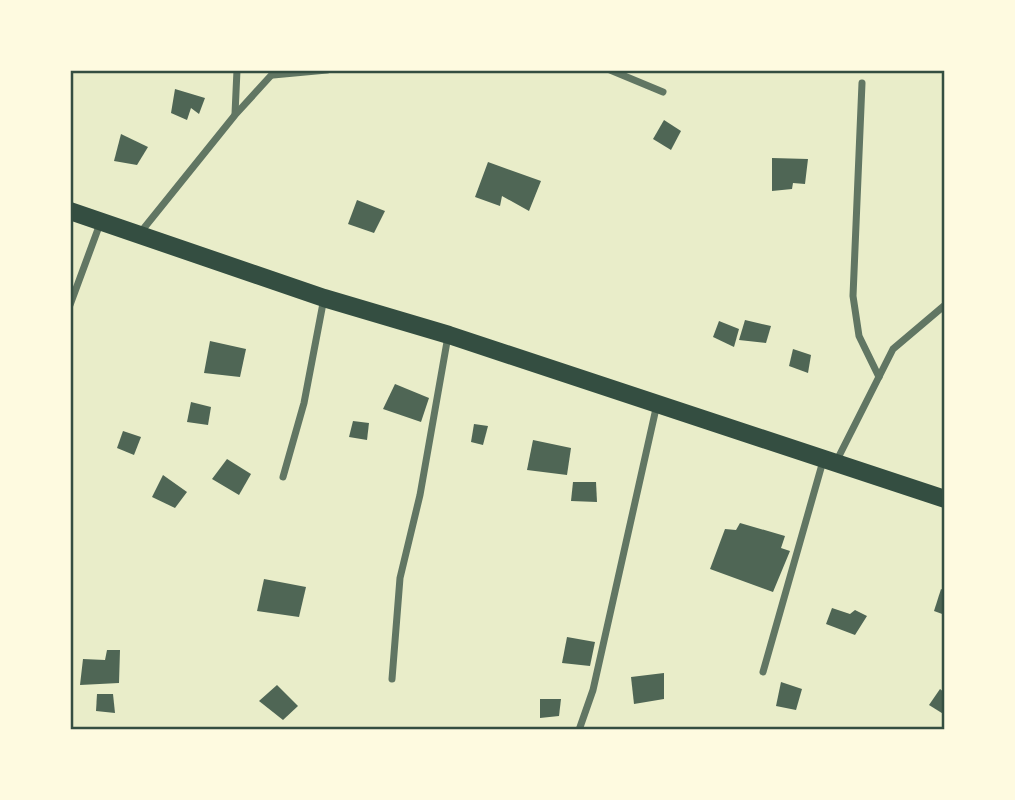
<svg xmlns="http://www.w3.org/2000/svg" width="1015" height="800" font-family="Overpass,sans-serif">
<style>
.building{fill:#4f6655}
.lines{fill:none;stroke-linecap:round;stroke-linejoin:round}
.minor{stroke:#617663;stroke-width:7}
.primary{stroke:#344e41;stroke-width:18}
.neatline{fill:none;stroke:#344e41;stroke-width:2.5}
</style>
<rect width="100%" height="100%" fill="#e9edc9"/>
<!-- building -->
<g class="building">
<path d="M175,89L205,98L199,114L191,108L187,120L171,113Z"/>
<path d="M664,120L681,131L671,150L653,139Z"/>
<path d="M121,134L148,147L137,165L114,161Z"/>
<path d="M772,158L808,159L805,184L793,183L792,189L772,191Z"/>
<path d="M488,162L541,181L529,211L502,196L500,206L475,197Z"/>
<path d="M357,200L385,211L374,233L348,224Z"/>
<path d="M745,320L771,326L766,343L739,340Z"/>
<path d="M719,321L739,329L734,347L713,337Z"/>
<path d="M210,341L246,349L240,377L204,373Z"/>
<path d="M793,349L811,355L808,373L789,366Z"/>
<path d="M395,384L429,398L421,422L383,409Z"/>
<path d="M191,402L211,407L208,425L187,422Z"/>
<path d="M353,421L369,423L367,440L349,437Z"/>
<path d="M474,424L488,426L483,445L471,442Z"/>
<path d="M123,431L141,437L134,455L117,448Z"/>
<path d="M533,440L571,448L567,475L527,470Z"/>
<path d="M227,459L251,474L239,495L212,479Z"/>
<path d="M163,475L187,492L175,508L152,497Z"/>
<path d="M573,482H596L597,502L571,501Z"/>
<path d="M740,523L785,536L781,548L790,551L773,592L710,569L725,529L736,530Z"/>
<path d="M264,579L306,587L299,617L257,611Z"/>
<path d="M941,589L945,591V615L934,611Z"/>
<path d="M832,608L850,614L855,610L867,616L855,635L826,624Z"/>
<path d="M567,637L595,642L590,666L562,663Z"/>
<path d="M107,650H120L119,683L80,685L83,659L105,660Z"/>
<path d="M664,673V699L634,704L631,677Z"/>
<path d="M781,682L802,689L796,710L776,706Z"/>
<path d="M277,685L298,706L283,720L259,701Z"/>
<path d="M940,689L945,693V715L929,705Z"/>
<path d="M97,694H113L115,713L96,711Z"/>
<path d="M540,699H561L559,716L540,718Z"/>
</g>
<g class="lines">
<!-- minor -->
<g class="minor">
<path d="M610,70L663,92"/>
<path d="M273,75L327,70"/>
<path d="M862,83L853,296L859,336L879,377"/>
<path d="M235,114L237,70"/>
<path d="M140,233L235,115L276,70"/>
<path d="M70,305L101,221"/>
<path d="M836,462L893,349L945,305"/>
<path d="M283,477L304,403L324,298"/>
<path d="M763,672L823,461"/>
<path d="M392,679L400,578L420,495L448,336"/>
<path d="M579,730L593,690L657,404"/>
</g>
<!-- primary -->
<path class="primary" d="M70,211L324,298L449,335L945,499"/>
</g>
<!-- border -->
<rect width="1015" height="800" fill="none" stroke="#fefae0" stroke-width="144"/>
<rect x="72" y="72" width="871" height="656" class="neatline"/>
</svg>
